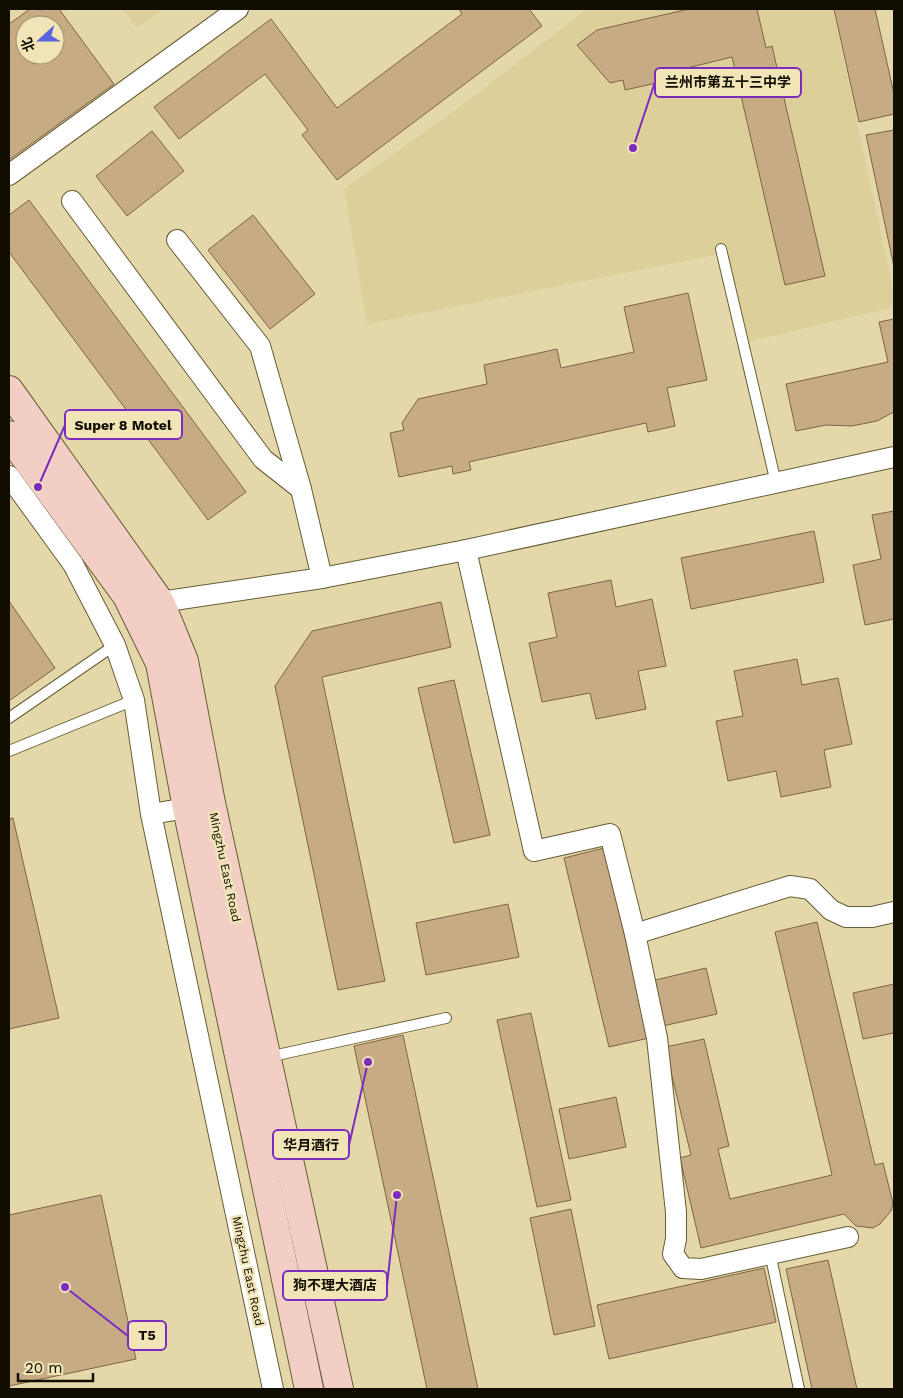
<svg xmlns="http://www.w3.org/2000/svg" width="903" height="1398" font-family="'Work Sans','Noto Sans SC',sans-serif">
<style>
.built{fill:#dccf9a}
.building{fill:#c7ab85;stroke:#7e6441;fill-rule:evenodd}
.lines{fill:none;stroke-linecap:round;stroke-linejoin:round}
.service-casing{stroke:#675d34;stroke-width:12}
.minor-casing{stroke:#675d34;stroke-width:22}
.secondary-casing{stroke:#675d34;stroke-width:30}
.service{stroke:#fff;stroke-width:10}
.minor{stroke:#fff;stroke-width:20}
.secondary{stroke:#f2cec4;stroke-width:28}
.labels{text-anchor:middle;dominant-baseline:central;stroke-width:5;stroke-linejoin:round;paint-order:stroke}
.street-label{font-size:12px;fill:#110d01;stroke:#f1e5b8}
.leader{fill:none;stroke:#7b2cbf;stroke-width:2}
.callout-dot{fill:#7b2cbf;stroke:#f1e5b8;stroke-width:2}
.callout{fill:#f1e5b8;stroke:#7b2cbf;stroke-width:2}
.callout-label{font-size:14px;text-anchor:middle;font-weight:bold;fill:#110d01}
</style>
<rect width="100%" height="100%" fill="#e4d8ab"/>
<!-- built -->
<g class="built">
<path d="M123,9H164L137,28Z"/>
<path d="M587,9H833L894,294V307L747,342L720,254L367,324L344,189L461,106Z"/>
</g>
<!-- building -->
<g class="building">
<path d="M30,9H59L114,84L9,160V24ZM25,25H55V55H25Z"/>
<path d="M459,9H529L542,26L337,180L302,135L308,130L265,74L179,139L154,107L271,19L337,108L462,14Z"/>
<path d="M689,9H757L766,48L772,46L825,276L785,285L732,57L687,68L688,76L625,90L623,80L610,83L577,45L597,30Z"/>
<path d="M834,9H875L894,94V114L859,122Z"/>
<path d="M894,130V267L866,135Z"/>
<path d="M152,131L184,171L127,216L96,176Z"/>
<path d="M29,200L246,492L208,520L9,252V215Z"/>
<path d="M253,215L315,294L270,329L208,250Z"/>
<path d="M688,293L707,380L667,388L675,426L648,432L646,423L469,462L471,470L453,474L452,466L399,477L390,433L404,430L402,423L418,399L487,384L484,365L557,349L561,368L634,352L624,307Z"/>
<path d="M894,319V412L877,421L852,426L826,425L796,431L786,384L888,362L879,322Z"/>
<path d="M894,511V619L865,625L853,565L881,559L872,515Z"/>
<path d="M814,531L824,582L691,609L681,558Z"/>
<path d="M611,580L616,607L652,599L666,666L638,671L646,709L596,719L590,693L542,702L529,643L557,637L548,593Z"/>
<path d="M9,601L55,668L9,701Z"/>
<path d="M441,602L451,647L322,677L385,981L338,990L275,686L312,631Z"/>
<path d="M797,659L802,685L838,678L852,744L824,750L831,787L781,797L776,771L728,781L716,721L743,716L734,671Z"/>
<path d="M454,680L490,835L454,843L418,688Z"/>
<path d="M13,818L59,1018L9,1029V819Z"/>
<path d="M604,848L649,1038L609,1047L564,858Z"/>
<path d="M508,904L519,957L426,975L416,923Z"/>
<path d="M817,922L875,1165L883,1163L893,1203L891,1211L880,1224L873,1228L856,1226L844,1214L701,1248L680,1158L691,1155L665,1047L704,1039L729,1146L718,1149L730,1199L832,1175L775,932Z"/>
<path d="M706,968L717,1014L658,1027L647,982Z"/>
<path d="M894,984V1033L863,1039L853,993Z"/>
<path d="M531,1013L571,1200L537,1207L497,1020Z"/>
<path d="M403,1035L478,1389H427L354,1046Z"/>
<path d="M616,1097L626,1147L569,1159L559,1109Z"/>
<path d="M101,1195L136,1359L9,1386V1215Z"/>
<path d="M571,1209L595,1326L554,1335L530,1218Z"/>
<path d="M828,1260L857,1389H812L786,1269Z"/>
<path d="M764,1268L776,1322L609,1359L597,1305Z"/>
</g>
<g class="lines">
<defs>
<g id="service">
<path d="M721,249L776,483"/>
<path d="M9,718L115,645"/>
<path d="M9,751L134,700"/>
<path d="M268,1057L446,1018"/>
<path d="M770,1253L799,1389"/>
</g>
<g id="minor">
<path d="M9,175L238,9"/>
<path d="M72,201L263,459L301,489"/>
<path d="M177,240L260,346L301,489L322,578"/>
<path d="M9,476L73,564L115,645L134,700L151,814L273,1389"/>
<path d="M466,550L534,851L610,834L635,934L657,1038L676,1212V1239L673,1254L683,1268L701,1269L848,1237"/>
<path d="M160,602L322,578L466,550L894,457"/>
<path d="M151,814L187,808"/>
<path d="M635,934L790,886L810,889L831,910L846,917H872L894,912"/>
</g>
<g id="secondary">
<path d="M9,390L160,602L184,661L211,803L339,1389"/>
<path d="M9,435L127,596L160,663L187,808L309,1389"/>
</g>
</defs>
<!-- service casing -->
<use href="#service" class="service-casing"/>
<!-- minor casing -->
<use href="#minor" class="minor-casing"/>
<!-- secondary casing -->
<use href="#secondary" class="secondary-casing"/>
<!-- service -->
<use href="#service" class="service"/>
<!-- minor -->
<use href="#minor" class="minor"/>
<!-- secondary -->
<use href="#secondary" class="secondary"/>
</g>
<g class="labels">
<!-- street labels -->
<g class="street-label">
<text transform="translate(225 867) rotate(78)">Mingzhu East Road</text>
<text transform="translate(248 1271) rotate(78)">Mingzhu East Road</text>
</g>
</g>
<!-- callouts -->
<path class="leader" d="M633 148L655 82M38 487L65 425M368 1062L349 1145M397 1195L387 1285M65 1287L128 1336"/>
<g class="callout-dot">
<circle cx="633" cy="148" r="5"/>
<circle cx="38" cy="487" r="5"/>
<circle cx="368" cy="1062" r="5"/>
<circle cx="397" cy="1195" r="5"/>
<circle cx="65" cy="1287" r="5"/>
</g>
<g class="callout">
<rect x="655" y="68" width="146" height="29" rx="5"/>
<rect x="65" y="410" width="117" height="29" rx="5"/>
<rect x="273" y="1130" width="76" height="29" rx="5"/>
<rect x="283" y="1271" width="104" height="29" rx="5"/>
<rect x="128" y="1321" width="38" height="29" rx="5"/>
</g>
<g class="callout-label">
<text x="728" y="87">兰州市第五十三中学</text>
<text x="123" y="430">Super 8 Motel</text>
<text x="311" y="1150">华月酒行</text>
<text x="335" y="1290">狗不理大酒店</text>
<text x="147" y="1340">T5</text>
</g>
<!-- border -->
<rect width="903" height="1398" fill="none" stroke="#110d01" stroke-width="20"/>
<!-- north arrow -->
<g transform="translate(40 40) rotate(249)"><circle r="24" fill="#f1e5b8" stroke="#978f6f"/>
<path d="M0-4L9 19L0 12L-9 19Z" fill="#5a64dc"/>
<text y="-8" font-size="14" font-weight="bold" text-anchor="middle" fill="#110d01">北</text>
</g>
<!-- scale -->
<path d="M18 1373v8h75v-8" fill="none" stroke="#110d01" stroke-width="2.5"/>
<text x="25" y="1373" font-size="15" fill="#110d01" stroke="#f1e5b8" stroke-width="4" paint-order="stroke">20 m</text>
</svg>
